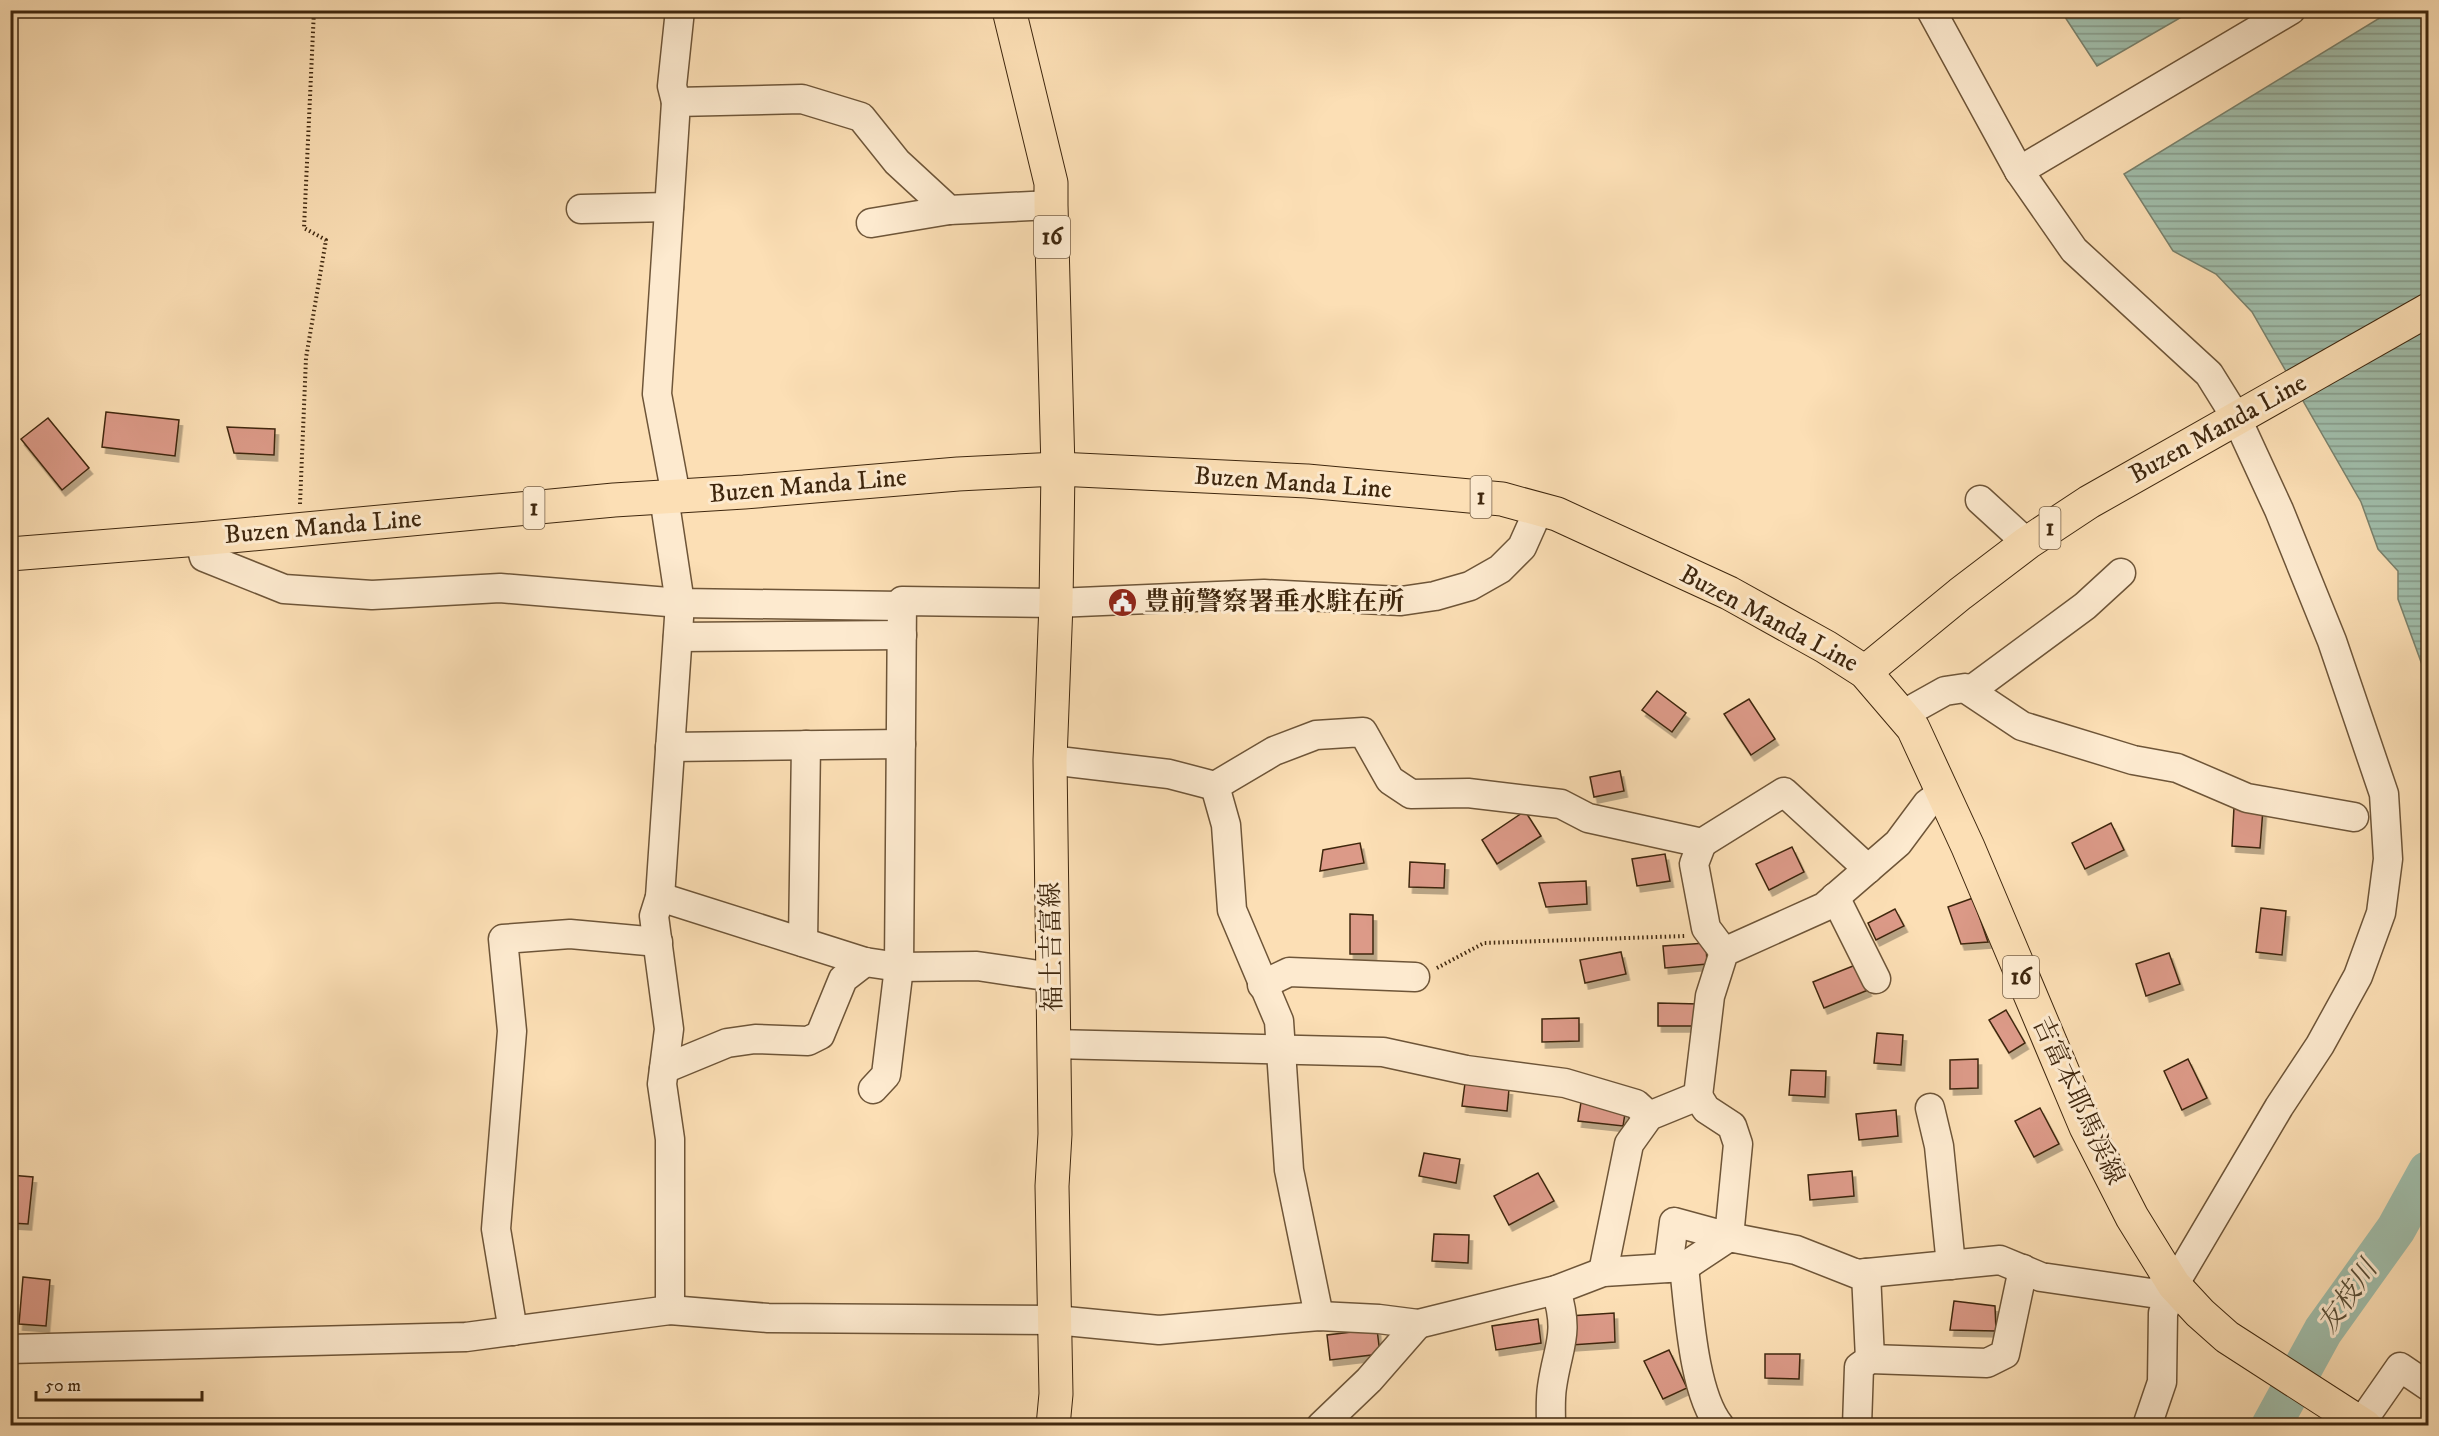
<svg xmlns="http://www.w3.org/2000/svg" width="2439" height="1436" font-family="'IM FELL DW Pica','Noto Serif JP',serif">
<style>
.water{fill:url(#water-rules);stroke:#79816c;stroke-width:1.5}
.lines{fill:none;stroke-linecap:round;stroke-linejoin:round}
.river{stroke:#a0bdaa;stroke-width:40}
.building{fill:#dc9a88;stroke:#3f270e;stroke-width:1.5;filter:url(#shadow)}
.minor-casing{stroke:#6e5538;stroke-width:31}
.major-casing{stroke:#3f270e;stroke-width:35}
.path{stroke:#3f270e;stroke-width:4;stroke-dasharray:1.5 3;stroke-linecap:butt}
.minor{stroke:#fdeacf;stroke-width:28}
.major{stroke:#fcdfb5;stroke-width:33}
.labels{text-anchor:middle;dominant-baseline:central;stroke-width:6;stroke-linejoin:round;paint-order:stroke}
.shield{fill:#fdeacf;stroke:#786248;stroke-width:1.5}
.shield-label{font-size:24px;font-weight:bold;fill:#3f270e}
.street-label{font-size:26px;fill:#3f270e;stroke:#fdeacf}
.poi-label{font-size:26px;font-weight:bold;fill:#3f270e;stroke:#fdeacf;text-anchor:start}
.water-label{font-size:27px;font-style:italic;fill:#574c35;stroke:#fdeacf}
</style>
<defs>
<pattern id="water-rules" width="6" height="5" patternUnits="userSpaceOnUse" patternTransform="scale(1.5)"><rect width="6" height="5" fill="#a0bdaa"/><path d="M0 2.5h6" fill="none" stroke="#849a89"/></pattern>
<filter id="shadow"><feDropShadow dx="3.5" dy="6" stdDeviation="0" flood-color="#0004"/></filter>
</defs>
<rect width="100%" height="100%" fill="#fcdfb5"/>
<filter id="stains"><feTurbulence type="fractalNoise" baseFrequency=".00333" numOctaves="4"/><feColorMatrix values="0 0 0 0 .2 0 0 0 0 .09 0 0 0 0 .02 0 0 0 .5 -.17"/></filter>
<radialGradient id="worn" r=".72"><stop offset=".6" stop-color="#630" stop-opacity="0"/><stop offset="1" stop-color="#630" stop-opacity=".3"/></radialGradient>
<!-- water -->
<g class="water">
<path d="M2061,11H2192L2097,66Z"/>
<path d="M2391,11H2428V681L2398,599V571L2378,549L2361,502L2252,312L2216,274L2173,251L2124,174Z"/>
</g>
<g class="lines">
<!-- river -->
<path class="river" d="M2271,1426L2323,1331L2396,1229L2428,1171"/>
</g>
<!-- building -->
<g class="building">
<path d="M106,412L179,420L175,456L102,447Z"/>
<path d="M48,418L89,468L62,490L21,439Z"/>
<path d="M227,427L275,429L274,455L234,453Z"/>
<path d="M1657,691L1686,713L1672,732L1642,710Z"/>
<path d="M1749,699L1775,739L1751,755L1724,714Z"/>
<path d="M1620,771L1624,791L1594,797L1590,777Z"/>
<path d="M2234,807L2263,809L2260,848L2232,846Z"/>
<path d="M1525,811L1541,836L1497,864L1482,840Z"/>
<path d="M2111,823L2124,850L2085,869L2072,843Z"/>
<path d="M1360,843L1364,863L1320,871L1323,850Z"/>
<path d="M1792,847L1804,872L1769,890L1756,864Z"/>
<path d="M1665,854L1670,881L1637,886L1632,859Z"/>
<path d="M1410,862L1445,864L1444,888L1409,887Z"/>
<path d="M1586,881L1587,904L1546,907L1539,883Z"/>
<path d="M1973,898L1988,942L1961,944L1948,907Z"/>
<path d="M2261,908L2286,911L2282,955L2256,952Z"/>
<path d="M1895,909L1904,926L1876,940L1868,923Z"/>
<path d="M1350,914L1373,915V954H1350Z"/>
<path d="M1706,943L1707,964L1665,968L1663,946Z"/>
<path d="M1621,952L1626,974L1585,983L1580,960Z"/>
<path d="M2169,953L2180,984L2146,996L2136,964Z"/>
<path d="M1858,964L1868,990L1824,1008L1813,982Z"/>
<path d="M1658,1003L1699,1004V1026H1658Z"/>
<path d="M2006,1010L2025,1043L2009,1053L1989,1020Z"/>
<path d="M1579,1018V1041L1542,1042V1019Z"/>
<path d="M1877,1033L1903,1035L1901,1065L1874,1063Z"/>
<path d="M1978,1059V1088L1950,1089V1060Z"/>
<path d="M2188,1059L2207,1098L2182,1110L2164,1071Z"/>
<path d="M1791,1070L1826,1071L1825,1097L1789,1095Z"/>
<path d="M1465,1083L1509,1089L1507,1111L1462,1106Z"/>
<path d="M1582,1096L1627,1101L1623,1126L1578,1121Z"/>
<path d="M2040,1108L2059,1144L2034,1157L2015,1121Z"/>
<path d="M1896,1110L1898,1136L1859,1140L1856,1114Z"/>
<path d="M1424,1153L1460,1159L1456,1183L1419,1176Z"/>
<path d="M1852,1171L1854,1196L1810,1200L1808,1175Z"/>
<path d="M1538,1173L1554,1201L1509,1225L1494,1196Z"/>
<path d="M10,1175L33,1177L28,1224L10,1223Z"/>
<path d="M1434,1234L1469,1235L1468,1263L1432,1261Z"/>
<path d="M23,1277L50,1280L46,1326L19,1324Z"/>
<path d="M1954,1301L1995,1306L1996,1331L1950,1330Z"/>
<path d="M1614,1313L1615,1342L1571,1345L1569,1316Z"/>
<path d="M1538,1319L1541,1343L1496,1350L1492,1326Z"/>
<path d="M1377,1329L1380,1354L1330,1360L1327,1335Z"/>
<path d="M1669,1350L1687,1388L1663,1399L1644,1361Z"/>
<path d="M1765,1354H1800L1799,1379L1765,1378Z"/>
</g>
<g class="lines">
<defs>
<g id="minor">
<path d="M1931,10L2019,171L2074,250L2209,374L2237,419L2279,510L2332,641L2384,794L2388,859L2381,913L2358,976L2320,1045L2279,1107L2174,1285L2163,1313L2162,1382L2147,1426"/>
<path d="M676,102L672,86L680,10"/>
<path d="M2019,171L2291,10"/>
<path d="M581,209L669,207"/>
<path d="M871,223L949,210"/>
<path d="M676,496L657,394L676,102L802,99L861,117L897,162L949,210L1051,205"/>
<path d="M664,497L680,603L660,897L654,916L669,1029L662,1084L670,1139V1310"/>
<path d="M1980,500L2027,543"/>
<path d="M199,539L204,557L284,589L372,595L500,588L680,603L902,606"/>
<path d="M678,637L902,635"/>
<path d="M1970,691L2085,606L2121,573"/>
<path d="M1902,715L1945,691L1965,688L2022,726L2133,760L2177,768L2247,798L2354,817"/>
<path d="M670,747L901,744"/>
<path d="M1050,760L1169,774L1215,786L1274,751L1316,735L1363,732L1390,780L1411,794L1468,793L1561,804L1588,818L1702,843L1784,792L1868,869"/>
<path d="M1215,786L1226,825L1232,910L1279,1021L1289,1170L1319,1316"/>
<path d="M1702,843L1694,864L1706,928L1724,952"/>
<path d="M660,897L865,962L899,967L977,966L1052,977"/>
<path d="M1835,897L1876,979"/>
<path d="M803,942L806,745"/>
<path d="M1262,985L1289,972L1415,977"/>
<path d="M1053,1044L1383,1052L1466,1070L1565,1083L1636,1104L1649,1116"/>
<path d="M664,1069L727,1043L755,1039L808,1041L820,1035L843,979L865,962"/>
<path d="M873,1089L886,1075L899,967L902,601L1056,603L1264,594L1401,601L1435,596L1470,586L1500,569L1522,547L1539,509"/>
<path d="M1930,1108L1939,1146L1951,1265"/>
<path d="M1684,1267C1689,1309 1693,1393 1720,1426"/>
<path d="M1668,1268L1674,1222L1729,1237L1738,1144L1732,1126L1706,1109L1698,1096"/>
<path d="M1603,1272L1629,1144L1649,1116L1698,1096L1710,996L1724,952L1824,907L1898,843L1927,804L1943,792"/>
<path d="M513,1331L496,1229L512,1031L503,939L570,934L658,942"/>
<path d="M10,1349L466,1337L670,1310L768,1318L1055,1320L1159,1330L1319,1316L1379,1319L1418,1324L1556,1290L1603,1272L1684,1267L1729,1237L1796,1250L1857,1274L2000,1260L2041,1277L2151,1293L2174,1285"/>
<path d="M1870,1359L1987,1363L2005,1354L2023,1269"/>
<path d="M2361,1423L2400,1367L2428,1386"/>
<path d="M1321,1426L1369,1380L1418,1324"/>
<path d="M1551,1426C1551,1413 1550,1400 1552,1387C1558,1345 1570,1335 1556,1290"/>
<path d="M1857,1426L1859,1367L1870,1359L1866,1273"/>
</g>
<g id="major">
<path d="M1009,10L1051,183V205L1058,469L1056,603L1050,760L1055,1134L1052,1186L1056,1394L1053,1426"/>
<path d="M10,554L199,539L614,500L744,492L958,474L1058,469L1307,481L1502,499L1557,514L1729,593L1826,647L1865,672L1913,728L1968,847L2086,1127L2132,1217L2174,1285L2200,1313L2227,1337L2365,1426"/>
<path d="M1865,672L1960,594L2027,543L2089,502L2428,310"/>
</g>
</defs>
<!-- minor casing -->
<use href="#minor" class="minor-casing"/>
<!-- major casing -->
<use href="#major" class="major-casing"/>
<!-- path -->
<g class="path">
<path d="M300,504L306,358L326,240L304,228L314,10"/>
<path d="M1437,968L1484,943L1685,936"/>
</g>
<!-- minor -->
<use href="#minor" class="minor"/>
<!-- major -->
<use href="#major" class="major"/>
</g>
<!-- icons -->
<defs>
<symbol id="civic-disc" viewBox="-11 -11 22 22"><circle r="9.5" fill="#8f2418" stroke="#fdeacf"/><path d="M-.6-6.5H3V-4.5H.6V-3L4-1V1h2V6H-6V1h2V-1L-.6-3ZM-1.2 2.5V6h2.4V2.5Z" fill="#fff"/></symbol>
</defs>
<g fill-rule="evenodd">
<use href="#civic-disc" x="1106" y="586" width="33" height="33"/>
</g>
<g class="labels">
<!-- shield labels -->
<g class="shield">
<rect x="1034" y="216" width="36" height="42" rx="4.5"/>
<rect x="1470.5" y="476" width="21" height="42" rx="4.5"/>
<rect x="523.5" y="487" width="21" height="42" rx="4.5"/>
<rect x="2039.5" y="507" width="21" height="42" rx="4.5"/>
<rect x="2003" y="956" width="36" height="42" rx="4.5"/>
</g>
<g class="shield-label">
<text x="1052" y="237">16</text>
<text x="1481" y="497">1</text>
<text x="534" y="508">1</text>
<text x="2050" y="528">1</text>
<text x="2021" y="977">16</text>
</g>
<!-- street labels -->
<g class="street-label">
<text transform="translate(2218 429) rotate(-29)">Buzen Manda Line</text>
<text transform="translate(1293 483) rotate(4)">Buzen Manda Line</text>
<text transform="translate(808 486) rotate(-5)">Buzen Manda Line</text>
<text transform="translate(323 527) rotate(-5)">Buzen Manda Line</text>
<text transform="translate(1769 619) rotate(28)">Buzen Manda Line</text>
<text transform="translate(1052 947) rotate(-91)">福土吉富線</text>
<text transform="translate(2078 1101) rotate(65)">吉富本耶馬渓線</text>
</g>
<!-- poi labels -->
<g class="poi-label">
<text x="1144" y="602">豊前警察署垂水駐在所</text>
</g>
<!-- water labels -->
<g class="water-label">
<text transform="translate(2348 1297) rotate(-55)">友枝川</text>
</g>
</g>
<!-- margin -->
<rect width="2439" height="1436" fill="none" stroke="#fcdfb5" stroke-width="36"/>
<rect x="12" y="12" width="2415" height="1412" fill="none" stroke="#3f270e" stroke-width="3"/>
<rect x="18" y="18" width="2403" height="1400" fill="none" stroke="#3f270e" stroke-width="1.5"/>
<!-- scale -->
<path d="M36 1391v9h166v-9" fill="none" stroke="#3f270e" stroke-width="3"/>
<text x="45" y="1391" font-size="18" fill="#3f270e" stroke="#fdeacf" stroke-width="4.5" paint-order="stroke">50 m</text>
<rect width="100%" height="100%" filter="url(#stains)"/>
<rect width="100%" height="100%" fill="url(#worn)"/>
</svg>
